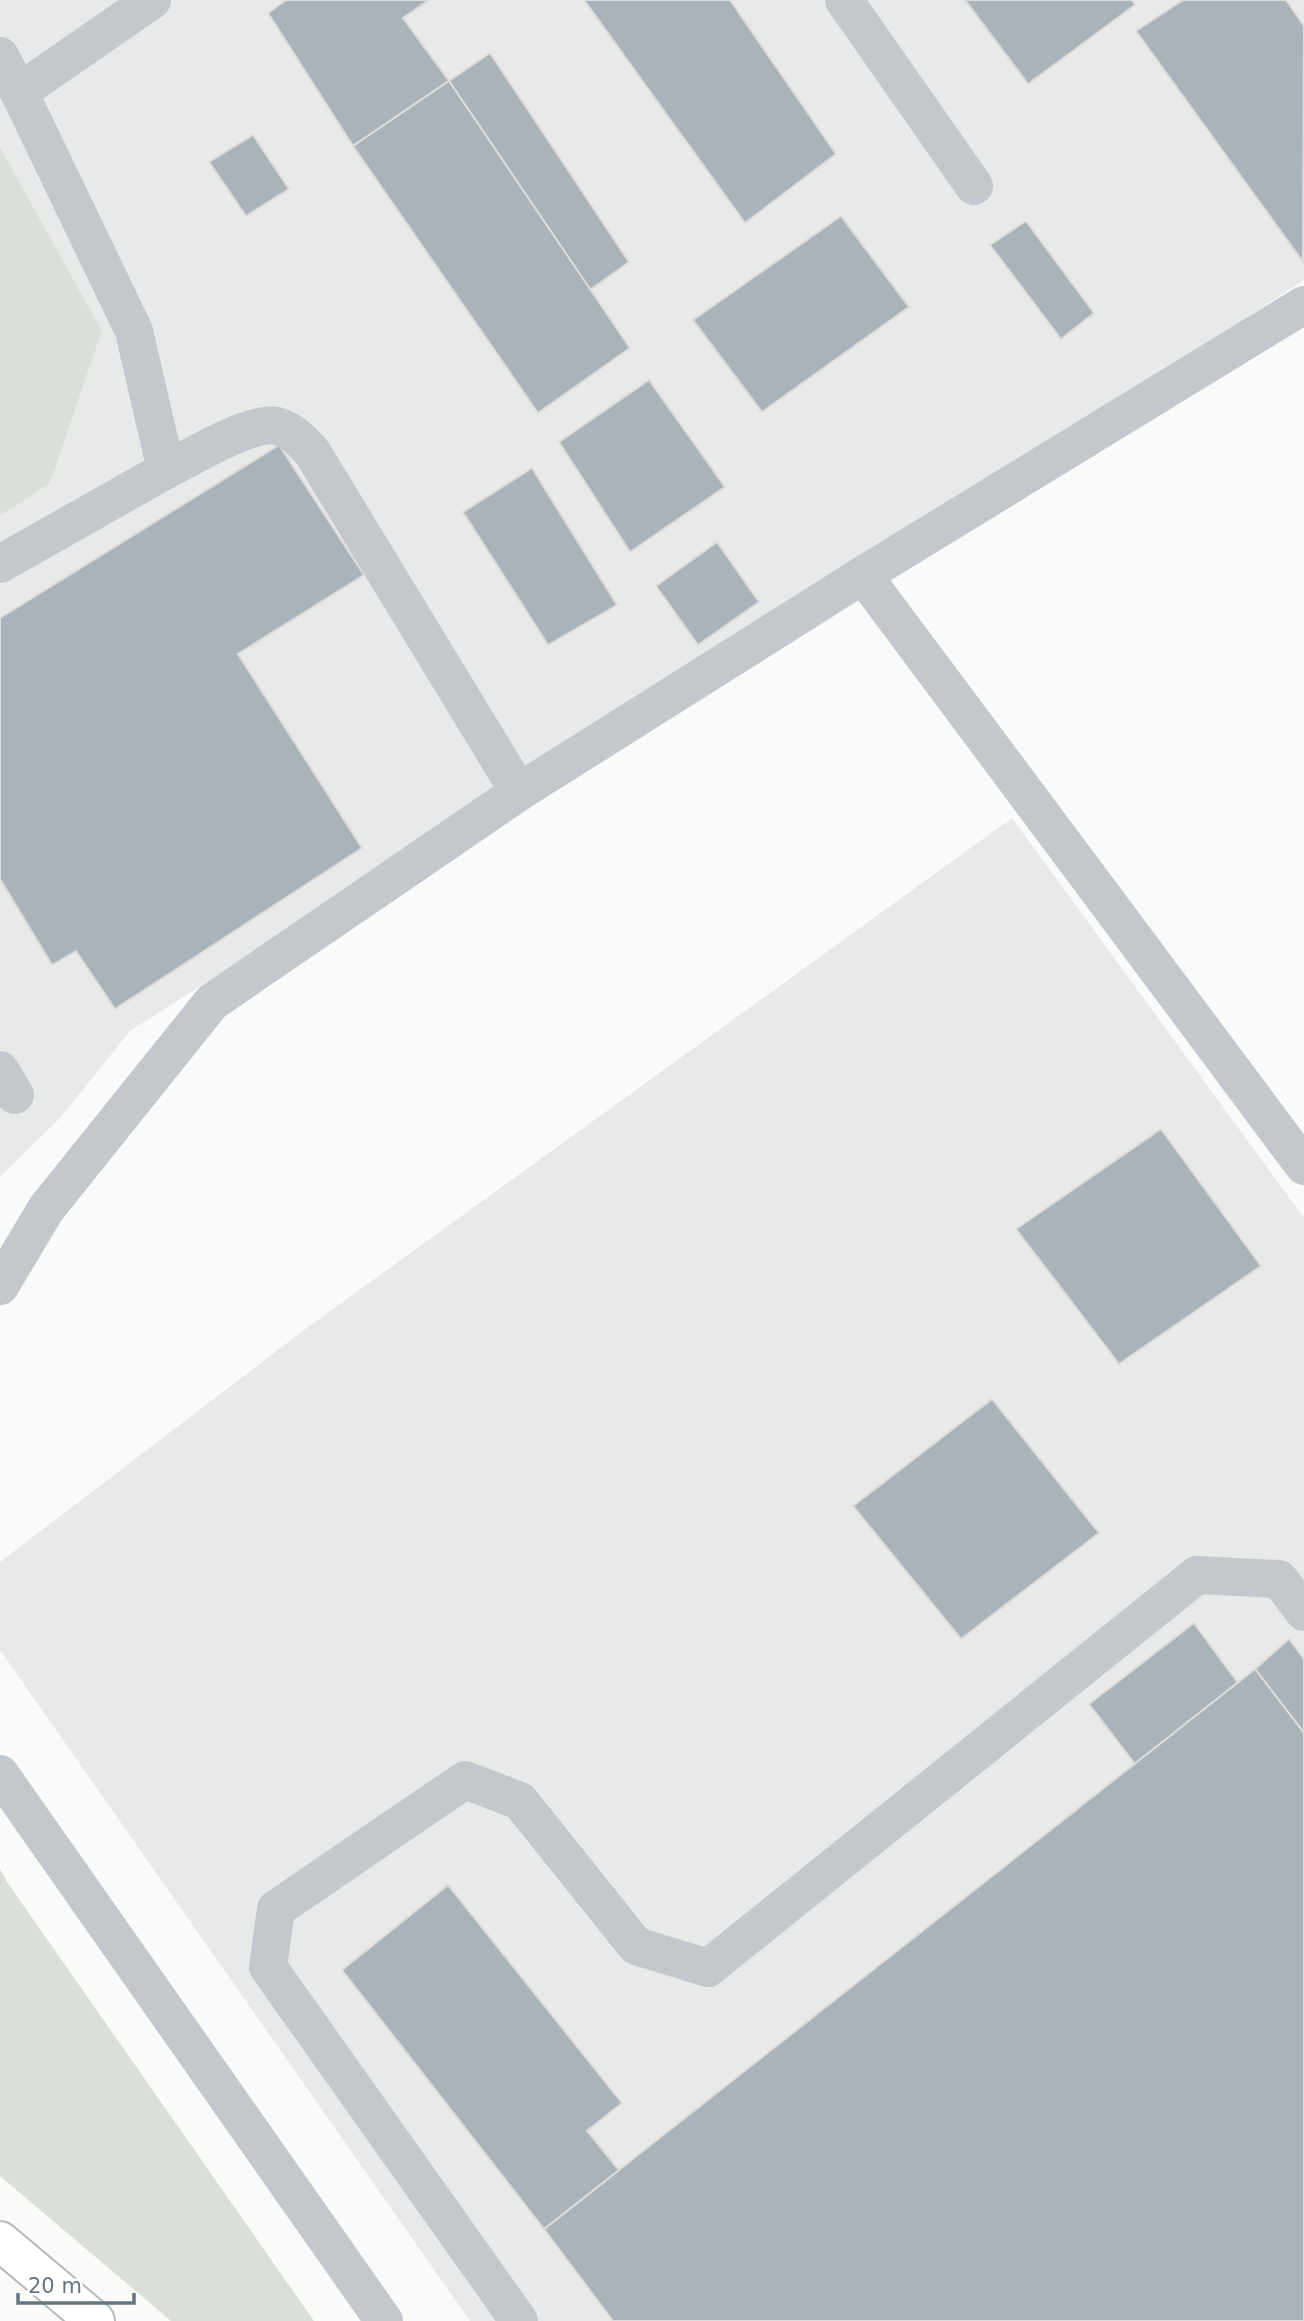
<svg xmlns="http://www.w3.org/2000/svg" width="1304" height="2321" font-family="'DejaVu Sans',sans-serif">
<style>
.built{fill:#e8e9e9}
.green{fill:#dadfd7}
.building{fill:#aab3b9;stroke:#dcdcda;stroke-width:2}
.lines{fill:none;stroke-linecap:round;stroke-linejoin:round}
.highway-casing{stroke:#b4b9bd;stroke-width:42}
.minor{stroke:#c3c8cc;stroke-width:38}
.highway{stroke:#fff;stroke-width:38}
</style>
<rect width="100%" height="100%" fill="#fafaf8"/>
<!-- built -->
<g class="built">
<path d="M0,0H1304V280L1092,419L130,1031L61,1117L0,1177V516L50,482L102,331L0,147Z"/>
<path d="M1012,818L1304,1218V2321H470L0,1650V1562L304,1330Z"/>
</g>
<!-- green -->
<g class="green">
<path d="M0,147L102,331L50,483L0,516Z"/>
<path d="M0,1869L7,1882L314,2321H171L0,2176Z"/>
</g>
<!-- building -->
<g class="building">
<path d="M286,0H429L403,18L449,81L353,146L268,13Z"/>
<path d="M584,0H730L836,154L745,223Z"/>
<path d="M965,0H1132L1135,5L1028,84Z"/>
<path d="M1183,0H1286L1304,26L1303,262L1136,31Z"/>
<path d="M490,53L629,262L590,290L449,81Z"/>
<path d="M449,81L630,348L538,413L353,146Z"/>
<path d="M253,135L289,189L246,216L209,162Z"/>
<path d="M841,216L909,307L762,412L693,320Z"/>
<path d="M1026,221L1094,313L1061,339L990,245Z"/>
<path d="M649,380L725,487L630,552L559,442Z"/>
<path d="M279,445L364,575L238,654L362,848L115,1009L76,951L52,965L0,879V618Z"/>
<path d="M532,468L617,605L548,645L463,512Z"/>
<path d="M717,542L759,602L698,645L656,586Z"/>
<path d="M1161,1129L1261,1266L1119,1364L1016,1229Z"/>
<path d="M992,1399L1099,1533L961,1639L853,1506Z"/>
<path d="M1194,1623L1238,1683L1135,1764L1089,1704Z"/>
<path d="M1289,1639L1304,1659V1733L1255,1669Z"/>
<path d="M1255,1669L1304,1733V2321H613L544,2229Z"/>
<path d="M448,1885L622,2103L587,2131L619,2170L544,2229L342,1970Z"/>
</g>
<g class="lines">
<defs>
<path id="highway" d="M0,2241L95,2321"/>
</defs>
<!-- highway casing -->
<use href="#highway" class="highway-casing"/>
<!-- minor -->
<g class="minor">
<path d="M844,0L974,186"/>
<path d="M0,56L19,92"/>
<path d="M166,470C191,458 251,420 277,426C292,430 302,441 312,452L519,792"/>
<path d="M0,564L166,470L134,331L19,92L152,0"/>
<path d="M863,575L1304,1166"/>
<path d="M0,1070L15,1095"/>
<path d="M0,1286L46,1209L212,1002L519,792L863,575L1304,305"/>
<path d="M0,1774L384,2321"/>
<path d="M519,2321L268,1967L276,1909L465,1780L520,1801L636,1946L708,1968L1197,1575L1279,1579L1304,1612"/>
</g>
<!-- highway -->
<use href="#highway" class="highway"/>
</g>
<!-- scale -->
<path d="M18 2293v10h116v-10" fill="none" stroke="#657683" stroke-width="3.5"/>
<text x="28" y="2293" font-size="21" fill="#657683" stroke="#ffffff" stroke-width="5" paint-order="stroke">20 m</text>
</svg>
